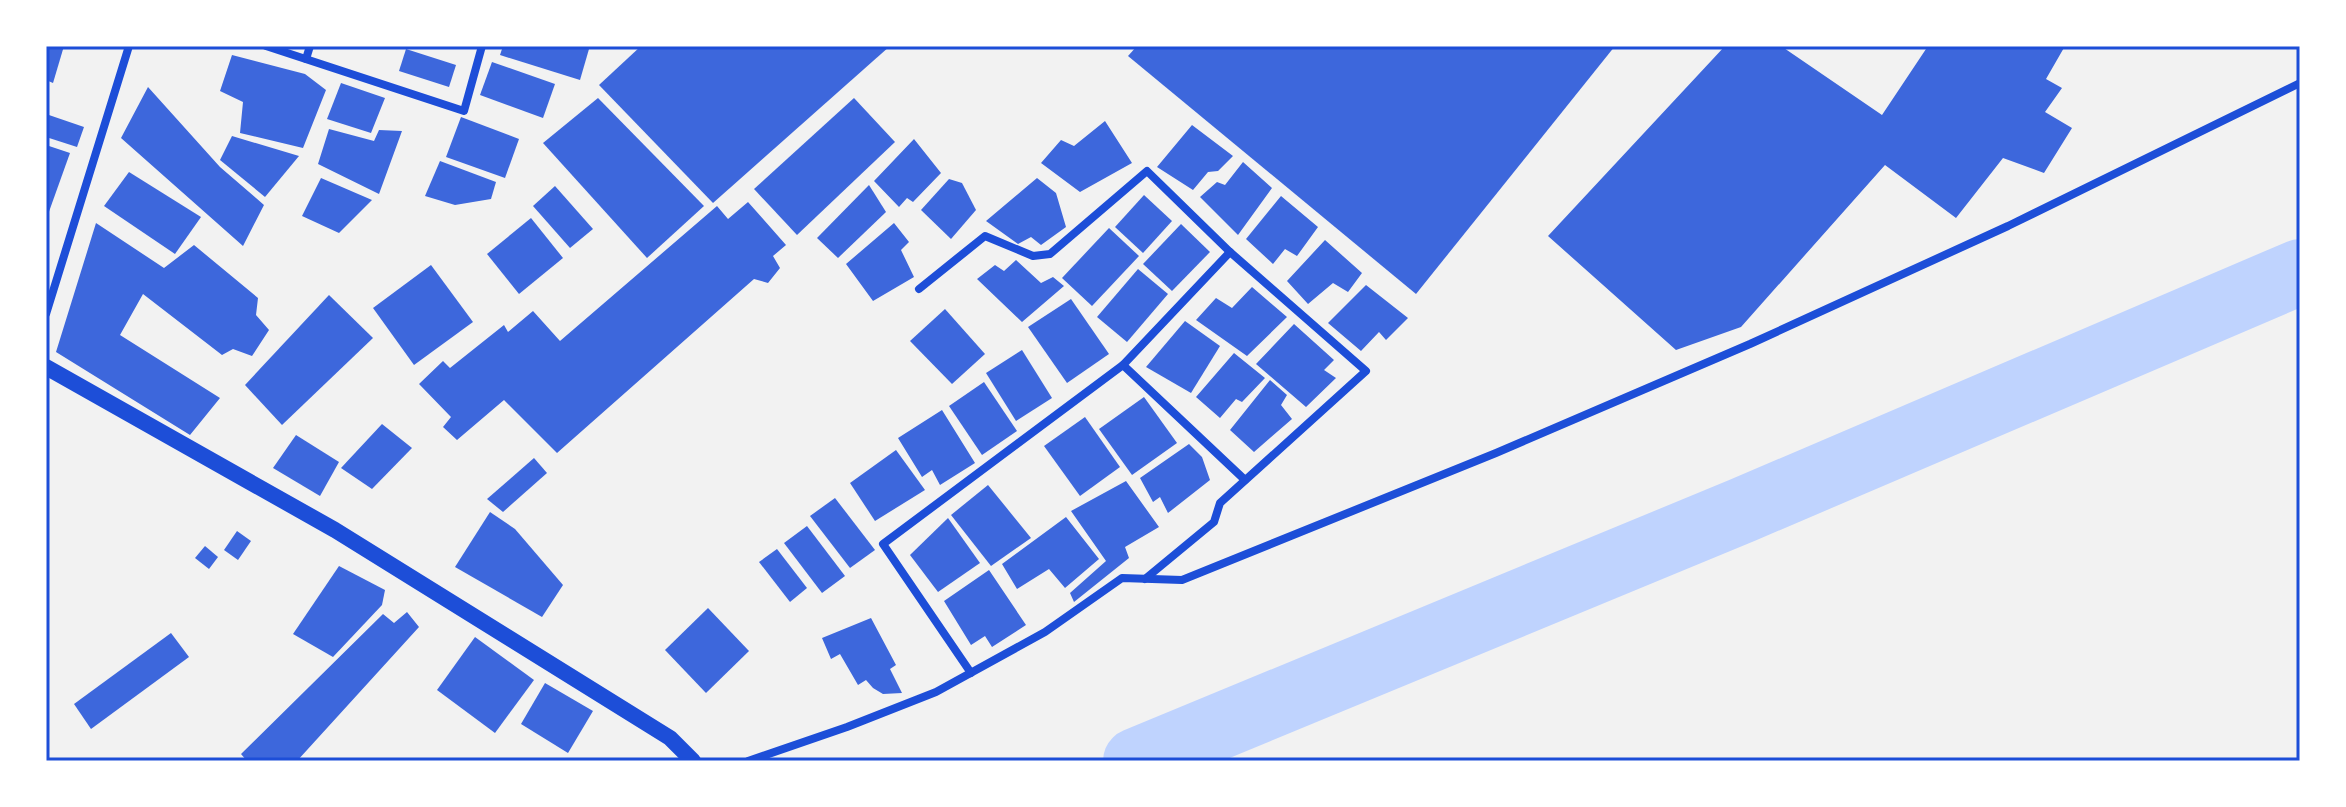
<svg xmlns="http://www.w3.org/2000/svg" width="2346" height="807" font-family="Bitter,serif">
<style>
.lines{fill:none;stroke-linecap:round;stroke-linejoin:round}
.river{stroke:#bfd3fe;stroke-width:66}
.building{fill:#3d67dc}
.minor{stroke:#1d4ed8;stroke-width:8}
.secondary{stroke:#1d4ed8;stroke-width:16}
.neatline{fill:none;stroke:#1d4ed8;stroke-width:3}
</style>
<rect width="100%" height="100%" fill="#f2f2f2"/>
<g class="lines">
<!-- river -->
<path class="river" d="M1136,761L1743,510L2300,272"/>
</g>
<!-- building -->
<g class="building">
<path d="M46,46H64L53,83L46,80Z"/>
<path d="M503,46H581L589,49L580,80L500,55Z"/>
<path d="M641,46H890L713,203L599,85Z"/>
<path d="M1137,46H1615L1416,294L1128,56Z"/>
<path d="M1725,46H1781L1882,115L1928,46H2065L2046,79L2062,88L2045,112L2072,128L2044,173L2003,158L1956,218L1885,165L1741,327L1676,350L1548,236Z"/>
<path d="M406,49L456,65L449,87L399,71Z"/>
<path d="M232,55L305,74L326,90L303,148L240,133L243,102L220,91Z"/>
<path d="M492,62L555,84L543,118L480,95Z"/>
<path d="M341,83L385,98L371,133L327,119Z"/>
<path d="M148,87L220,167L264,205L243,246L121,138Z"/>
<path d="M598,98L704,206L647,258L543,143Z"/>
<path d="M854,98L895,142L797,235L754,189Z"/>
<path d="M46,114L84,127L77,147L46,137Z"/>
<path d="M461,117L519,139L505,178L446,157Z"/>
<path d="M1105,121L1132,163L1080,192L1041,163L1061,140L1074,146Z"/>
<path d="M1192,125L1233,156L1218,171L1208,172L1193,190L1157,167Z"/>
<path d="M329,129L374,141L379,130L402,131L379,194L318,164Z"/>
<path d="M232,136L299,156L265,197L220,160Z"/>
<path d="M914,139L941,173L913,202L907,198L899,207L874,181Z"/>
<path d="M46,145L70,153L46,220Z"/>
<path d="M440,161L496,182L491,199L455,205L425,196Z"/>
<path d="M1243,162L1272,188L1238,235L1200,197L1217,182L1225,185Z"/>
<path d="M129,172L201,217L175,254L104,206Z"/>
<path d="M321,178L372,200L339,233L302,216Z"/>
<path d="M1037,178L1056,193L1066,227L1041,245L1031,237L1018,244L986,221Z"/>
<path d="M949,179L962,183L976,210L951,239L921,210Z"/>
<path d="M869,185L886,212L838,258L817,238Z"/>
<path d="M555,186L593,229L570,248L533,206Z"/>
<path d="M1144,195L1172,221L1143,253L1115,227Z"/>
<path d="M1281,196L1318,227L1297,256L1285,249L1273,264L1246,239Z"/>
<path d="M748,202L786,245L773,256L780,268L768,283L754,279L557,453L504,400L457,440L443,427L451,417L419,384L443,361L450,368L504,325L508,332L533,311L560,341L717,206L728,219Z"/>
<path d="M531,218L563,258L519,294L487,254Z"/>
<path d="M96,223L164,268L194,245L258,298L256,315L269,330L252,356L233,349L222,355L143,294L120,335L220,398L190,435L56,352Z"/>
<path d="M894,223L909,242L901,250L914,277L873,301L846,264Z"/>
<path d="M1181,224L1210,252L1172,291L1143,264Z"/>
<path d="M1109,228L1139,256L1092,306L1062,278Z"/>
<path d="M1325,240L1362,273L1348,292L1333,283L1308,304L1287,281Z"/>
<path d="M1016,260L1041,283L1053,277L1064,286L1022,322L977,279L995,265L1004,271Z"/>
<path d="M431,265L473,322L414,365L373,308Z"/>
<path d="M1138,269L1168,294L1127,342L1097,317Z"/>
<path d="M1366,285L1408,318L1386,340L1379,332L1361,351L1328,323Z"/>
<path d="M1252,287L1287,317L1247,356L1196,320L1216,298L1232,308Z"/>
<path d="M329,295L373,338L282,425L245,385Z"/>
<path d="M1071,299L1109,354L1067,383L1028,327Z"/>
<path d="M945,309L985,354L952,384L910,341Z"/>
<path d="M1185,321L1220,346L1191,393L1146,367Z"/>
<path d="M1294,324L1334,360L1324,370L1336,378L1306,407L1256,364Z"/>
<path d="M1022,350L1052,398L1016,421L986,373Z"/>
<path d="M1234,353L1265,378L1242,402L1236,399L1220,418L1196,397Z"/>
<path d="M1270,380L1287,395L1281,405L1292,419L1254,452L1230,430Z"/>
<path d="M984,382L1017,431L982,455L949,406Z"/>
<path d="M1144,397L1177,443L1132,475L1099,429Z"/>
<path d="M942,410L975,463L940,485L932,470L922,477L898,438Z"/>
<path d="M1085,417L1120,467L1080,496L1044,446Z"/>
<path d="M382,424L412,448L372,489L341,468Z"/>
<path d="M296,435L339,462L320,496L273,468Z"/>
<path d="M1189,444L1202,457L1210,480L1168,513L1160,497L1153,502L1140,478Z"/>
<path d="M896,450L925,490L875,521L850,483Z"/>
<path d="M534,458L547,473L503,512L487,499Z"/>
<path d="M1126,481L1159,527L1125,547L1129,558L1074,602L1070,593L1106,561L1071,511Z"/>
<path d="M988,485L1031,538L991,566L951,515Z"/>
<path d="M835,498L875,550L850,568L810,516Z"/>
<path d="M490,512L515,529L563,585L542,617L455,567Z"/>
<path d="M1066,517L1099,559L1065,588L1049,569L1017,589L1002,564Z"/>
<path d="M948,518L980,563L938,592L910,555Z"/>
<path d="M807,526L845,576L822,593L784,543Z"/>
<path d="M237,531L251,541L238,560L224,550Z"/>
<path d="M205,546L218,557L209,569L195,558Z"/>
<path d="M777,549L807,588L790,602L759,562Z"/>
<path d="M339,566L385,590L382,605L333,657L293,634Z"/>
<path d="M989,570L1026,625L992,647L985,636L971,645L944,601Z"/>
<path d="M708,608L749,651L706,693L665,650Z"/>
<path d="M407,612L419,627L297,761H247L241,754L383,614L394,623Z"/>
<path d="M871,618L896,665L890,669L902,693L883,694L873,688L866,680L858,685L840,654L831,659L822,638Z"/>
<path d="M171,633L189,657L91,729L74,704Z"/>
<path d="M475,637L534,680L495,733L437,690Z"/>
<path d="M545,683L593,711L568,753L521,724Z"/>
</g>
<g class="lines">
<!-- minor -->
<g class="minor">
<path d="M266,46L464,111L482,46"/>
<path d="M306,59L310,46"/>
<path d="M919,289L985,236L1033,256L1050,254L1147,171L1230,252L1366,371L1220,503L1214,522L1145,579"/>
<path d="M46,314L129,46"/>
<path d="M1123,365L1245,480"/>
<path d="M971,673L883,544L1123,365L1230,252"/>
<path d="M748,761L847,727L936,692L1045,632L1122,578L1182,580L1496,453L1750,344L2008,226L2300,83"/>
</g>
<!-- secondary -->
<path class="secondary" d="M46,367L335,530L670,738L693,761"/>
</g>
<!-- border -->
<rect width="2346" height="807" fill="none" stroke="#ffffff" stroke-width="96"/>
<rect x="48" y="48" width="2250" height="711" class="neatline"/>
</svg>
